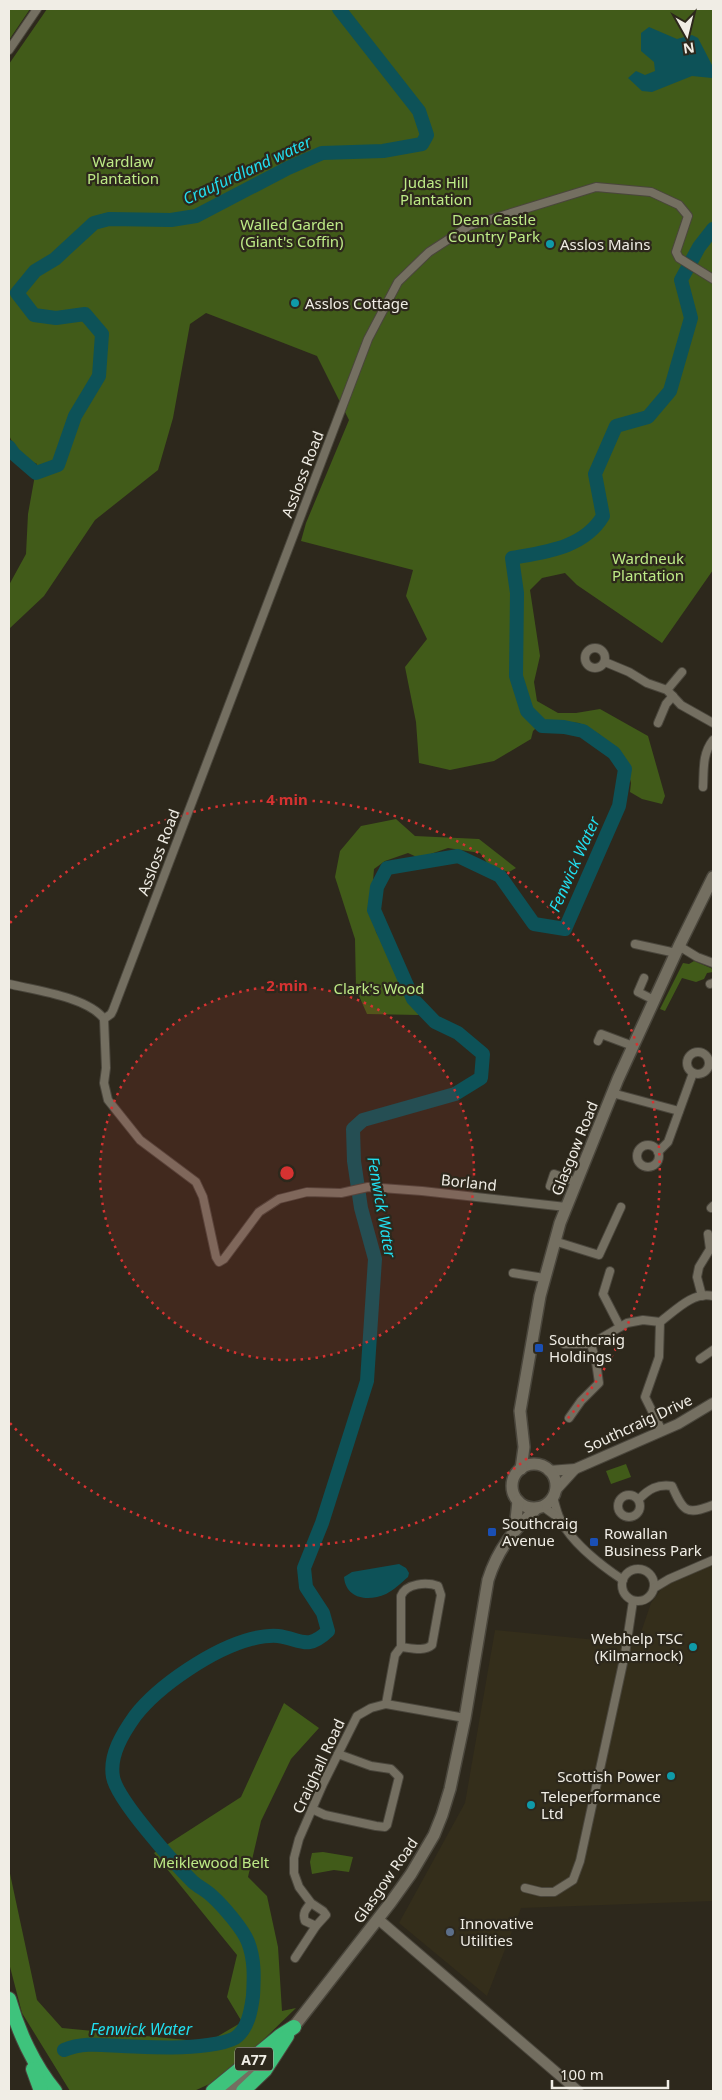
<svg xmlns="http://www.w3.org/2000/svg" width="722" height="2100" font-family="'Noto Sans',sans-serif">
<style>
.built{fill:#342e1b}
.green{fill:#415b19}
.water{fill:#0d5258}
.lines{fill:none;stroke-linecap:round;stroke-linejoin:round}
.river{stroke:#0d5258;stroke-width:14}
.minor-casing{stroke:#4a463c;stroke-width:10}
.tertiary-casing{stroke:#4a463c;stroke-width:12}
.secondary-casing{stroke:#4a463c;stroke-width:14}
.trunk-casing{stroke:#4a463c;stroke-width:16}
.minor{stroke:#746f61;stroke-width:8}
.tertiary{stroke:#746f61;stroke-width:10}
.secondary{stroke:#746f61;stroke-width:11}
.trunk{stroke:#3ec37c;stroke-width:14}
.ring{fill:none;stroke:#d73231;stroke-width:2.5;stroke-dasharray:2.5 5}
.culture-dot{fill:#0f9aa8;stroke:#2d281c;stroke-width:2}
.transit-dot{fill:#1a4fb4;stroke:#2d281c;stroke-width:2}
.service-dot{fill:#5c6f8a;stroke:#2d281c;stroke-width:2}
.labels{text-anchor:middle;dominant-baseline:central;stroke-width:4.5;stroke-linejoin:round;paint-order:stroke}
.shield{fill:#2d281c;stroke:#b6b2a9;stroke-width:1}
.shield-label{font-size:14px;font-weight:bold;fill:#f0ede5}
.park-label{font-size:15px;fill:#bdea86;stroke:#2d281c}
.poi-label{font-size:15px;fill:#f0ede5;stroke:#2d281c;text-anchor:start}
.street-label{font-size:15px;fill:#f0ede5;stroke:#2d281c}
.water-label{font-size:16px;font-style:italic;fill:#21deef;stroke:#2d281c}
.centre{fill:#d73231;stroke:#2d281c;stroke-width:2.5}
.ring-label{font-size:15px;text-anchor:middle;font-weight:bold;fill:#d73231;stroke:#2d281c;stroke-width:4.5;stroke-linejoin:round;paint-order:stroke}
</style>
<rect width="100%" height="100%" fill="#2d281c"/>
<!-- built -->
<path class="built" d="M713,1562V1901L521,1908L487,1996L399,1923L465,1803L495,1630L637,1644L651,1603L669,1579Z"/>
<!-- green -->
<g class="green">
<path d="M9,9H30L9,40Z"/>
<path d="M47,9H713V570L662,643L577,585L565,573L542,578L530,590L540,656L534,682L537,701L558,713H576L600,709L648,736L665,796L662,804L642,799L630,792L631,783L624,756L599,734L579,723L544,720L533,731L531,739L494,761L450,770L419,763L416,722L405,667L427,639L406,596L413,570L301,541L306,523L349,420L317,356L206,313L190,324L173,418L158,470L95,520L44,596L9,629V585L26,554L28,514L37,464C24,459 14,448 9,435V64Z"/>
<path d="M396,819L415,836L479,839L516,868L509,872L491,868L480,853L448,848L419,858L408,853L385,861L374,869L371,905L376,932L394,964L405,996L419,1015L367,1014L356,989L355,939L335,877L340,851L361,826Z"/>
<path d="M694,961L713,969V972L707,973L704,979L696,982L682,978L665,1011L660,1009L683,963L689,964Z"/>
<path d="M626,1464L631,1477L611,1484L606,1471Z"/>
<path d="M284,1703L319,1728L291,1759L261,1821L248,1877L267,1896L278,1947L282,2011L296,2008L225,2077L194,2091H70L22,2013L9,1963V1869L37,2000L62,2028L208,2042L242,2022L227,1997L237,1955L154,1853L241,1797Z"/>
<path d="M323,1852L353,1857L349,1872L334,1870L312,1874L310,1862L312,1853Z"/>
</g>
<!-- water -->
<g class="water">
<path d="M649,27L677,39L692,35L698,38L713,67L712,78L692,76L652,92L642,91L628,78L636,71L645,75L655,71L654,62L641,51V33Z"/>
<path d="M399,1564L406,1568L409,1573L408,1577C401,1583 394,1590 386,1594C368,1602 346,1599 344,1577L352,1572Z"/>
</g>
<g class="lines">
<!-- river -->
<g class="river">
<path d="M9,447L14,454L36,473L58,465L75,416L99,376L102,334L85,314L56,318L34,315L17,293L35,271L55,259L94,223L109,219L171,220L196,216L288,168L322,153L383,151L422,144L427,135L419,111L339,9"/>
<path d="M64,2050C83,2042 102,2045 122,2046C151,2047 180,2049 208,2045C216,2044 228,2042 235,2038C248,2029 251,2011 253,1996C254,1978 255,1960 248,1942C243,1929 223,1906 212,1896C207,1891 199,1887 193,1882C175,1864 117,1800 113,1777C109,1755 123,1733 135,1716C159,1685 213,1649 251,1639C258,1637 271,1635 278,1636C301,1639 307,1651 328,1631L323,1613L306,1587L304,1568L322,1523L367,1381L375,1259L361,1208L354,1161L353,1129L363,1120L455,1094L481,1078L483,1054L458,1033L435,1022L413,999L374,910L377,887L387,868L458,856L500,876L534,924L565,929L619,806L625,769L614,753L583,731L564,727L542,726L527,711L516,676L517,593L512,558C545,552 584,548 603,516L595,474L616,426L648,417L670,391L691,318L681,280L699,247L713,229"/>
</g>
<defs>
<g id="minor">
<path d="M9,50L37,9"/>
<circle cx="595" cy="658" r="10"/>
<path d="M605,662L629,672L647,683L667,690L681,705L713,723"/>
<path d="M667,690L682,672"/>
<path d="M658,723L666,704L673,696"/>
<path d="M703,787C704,770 702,754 713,740"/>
<path d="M635,944L676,953"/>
<path d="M679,946L697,957L713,963"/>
<path d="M644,978L638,992L654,1000"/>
<path d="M9,984C34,990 88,997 104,1019"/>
<path d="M710,984L713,983"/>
<path d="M104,1019L111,1014L113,1010L368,339L398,282L429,252L469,226L596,187L651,192L679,205L688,216L676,252L679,258L713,279"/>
<path d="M104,1019L106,1068L104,1083L108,1100L140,1140L196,1182L203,1197L216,1257L219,1262L224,1259L259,1212L279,1199L307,1192L341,1193L368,1187L422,1191L566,1207"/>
<path d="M598,1041L601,1034L633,1046"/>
<circle cx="698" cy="1063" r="11"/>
<path d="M612,1093L679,1111"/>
<circle cx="648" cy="1156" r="11"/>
<path d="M658,1152L668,1142L693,1073"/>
<path d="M550,1186L554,1174L576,1182"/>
<path d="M711,1208L713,1206"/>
<path d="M554,1241L599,1255L621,1207"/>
<path d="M610,1271L603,1294L620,1327"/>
<path d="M513,1273L544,1278"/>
<path d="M702,1296L697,1277L699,1267L710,1249L708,1234"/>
<path d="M564,1344H591L627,1323L643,1320L660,1322"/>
<path d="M700,1359L713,1350"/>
<path d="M569,1418L581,1401L599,1383L596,1362L591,1344"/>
<path d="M662,1431L645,1397L659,1357L660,1322C675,1311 693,1291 713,1296"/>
<circle cx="629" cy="1506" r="11"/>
<path d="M553,1497C555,1504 557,1513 560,1519C571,1542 602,1566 623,1580"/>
<path d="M639,1499C649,1489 657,1484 672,1486C683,1511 686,1516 713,1505"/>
<path d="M542,1506L560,1519"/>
<circle cx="638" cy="1585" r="16"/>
<path d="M654,1588L669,1579L713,1560"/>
<path d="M386,1704L395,1655L401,1647V1596C406,1583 427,1582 438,1586L441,1595L432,1645C424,1652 411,1648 401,1647"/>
<path d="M312,1809L325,1815L376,1826L385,1827L387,1825L399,1777L391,1769L371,1766L338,1754"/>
<path d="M525,1888L541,1892H554L573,1880L580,1861L625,1654L633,1601"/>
<path d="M311,1903C306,1909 302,1913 305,1921L316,1926L326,1915L323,1911L311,1903L299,1887L294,1873V1858L299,1839L323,1784L357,1716L371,1708L386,1704L465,1718"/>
<path d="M295,1958L316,1926"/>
</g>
<g id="tertiary">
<path d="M549,1471L575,1469L678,1424L713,1403"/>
<path d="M555,1491L575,1469"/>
<path d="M378,1919L578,2091"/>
</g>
<g id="secondary">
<circle cx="534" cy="1486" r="22"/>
<path d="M521,1469L524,1447L520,1411L540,1296L560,1223L618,1079L679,946L713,877"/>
<path d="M515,1529L518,1501"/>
<path d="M289,2033L391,1902L411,1874L434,1835L442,1815L450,1789L465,1718L488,1580C498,1548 514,1530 537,1508"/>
<path d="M228,2091L273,2050"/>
</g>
<g id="trunk">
<path d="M9,1999C18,2031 34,2066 55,2091"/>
<path d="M33,2069L41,2091"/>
<path d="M213,2091L280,2036L294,2027"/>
<path d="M243,2091L265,2070L287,2036"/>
</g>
</defs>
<!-- minor casing -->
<use href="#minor" class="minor-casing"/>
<!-- tertiary casing -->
<use href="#tertiary" class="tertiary-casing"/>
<!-- secondary casing -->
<use href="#secondary" class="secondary-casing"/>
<!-- trunk casing -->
<use href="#trunk" class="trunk-casing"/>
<!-- minor -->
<use href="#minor" class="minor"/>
<!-- tertiary -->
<use href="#tertiary" class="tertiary"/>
<!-- secondary -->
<use href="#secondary" class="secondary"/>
<!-- trunk -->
<use href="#trunk" class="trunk"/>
</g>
<!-- distance rings -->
<circle cx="287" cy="1173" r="187" fill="#d73231" fill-opacity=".12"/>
<g class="ring">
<circle cx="287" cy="1173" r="187"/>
<path d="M10 923A373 373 0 1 1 10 1423"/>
</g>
<!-- markers -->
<g class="culture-dot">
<circle cx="550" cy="244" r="5"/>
<circle cx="295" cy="303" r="5"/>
<circle cx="693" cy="1647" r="5"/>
<circle cx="671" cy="1776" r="5"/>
<circle cx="531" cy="1805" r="5"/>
</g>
<g class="transit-dot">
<rect x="534" y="1343" width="10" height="10" rx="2.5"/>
<rect x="487" y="1527" width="10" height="10" rx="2.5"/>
<rect x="589" y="1537" width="10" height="10" rx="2.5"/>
</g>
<circle class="service-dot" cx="450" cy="1932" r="5"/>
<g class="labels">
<!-- shield labels -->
<rect class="shield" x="235" y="2047.5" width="38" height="23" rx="4"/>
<g class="shield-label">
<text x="254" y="2059">A77</text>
</g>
<!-- park labels -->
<g class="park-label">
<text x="123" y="161">Wardlaw<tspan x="123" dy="17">Plantation</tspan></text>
<text x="436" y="182">Judas Hill<tspan x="436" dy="17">Plantation</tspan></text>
<text x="494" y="219">Dean Castle<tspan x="494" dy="17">Country Park</tspan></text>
<text x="292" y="224">Walled Garden<tspan x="292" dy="17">(Giant's Coffin)</tspan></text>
<text x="648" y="558">Wardneuk<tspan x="648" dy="17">Plantation</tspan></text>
<text x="379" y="988">Clark's Wood</text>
<text x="211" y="1862">Meiklewood Belt</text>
</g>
<!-- poi labels -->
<g class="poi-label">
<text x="560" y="244">Asslos Mains</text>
<text x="305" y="303">Asslos Cottage</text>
<text x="549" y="1339">Southcraig<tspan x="549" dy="17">Holdings</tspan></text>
<text x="502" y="1523">Southcraig<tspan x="502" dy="17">Avenue</tspan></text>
<text x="604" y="1533">Rowallan<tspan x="604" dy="17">Business Park</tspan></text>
<text x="683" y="1638" text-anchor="end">Webhelp TSC<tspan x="683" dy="17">(Kilmarnock)</tspan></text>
<text x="661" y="1776" text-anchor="end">Scottish Power</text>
<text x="541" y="1796">Teleperformance<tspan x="541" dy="17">Ltd</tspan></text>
<text x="460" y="1923">Innovative<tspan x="460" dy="17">Utilities</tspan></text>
</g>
<!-- street labels -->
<g class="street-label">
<text transform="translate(302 474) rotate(-69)">Assloss Road</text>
<text transform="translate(158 852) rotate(-69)">Assloss Road</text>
<text transform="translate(574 1148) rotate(-68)">Glasgow Road</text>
<text transform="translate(469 1182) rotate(6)">Borland</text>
<text transform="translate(638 1423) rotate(-25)">Southcraig Drive</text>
<text transform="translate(318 1766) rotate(-65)">Craighall Road</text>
<text transform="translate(385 1880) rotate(-55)">Glasgow Road</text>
</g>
<!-- water labels -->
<g class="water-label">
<text transform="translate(247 170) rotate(-25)">Craufurdland water</text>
<text transform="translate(574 864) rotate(-66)">Fenwick Water</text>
<text transform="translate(382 1207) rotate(80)">Fenwick Water</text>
<text x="141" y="2029">Fenwick Water</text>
</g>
</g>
<circle cx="287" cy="1173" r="8" class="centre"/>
<g class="ring-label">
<text x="287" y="805">4 min</text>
<text x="287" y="991">2 min</text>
</g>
<!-- border -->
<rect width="722" height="2100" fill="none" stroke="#f0ede5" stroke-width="20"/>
<!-- north arrow -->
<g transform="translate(687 35) rotate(172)" stroke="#2d281c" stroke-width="4" paint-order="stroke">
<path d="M0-4L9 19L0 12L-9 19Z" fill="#f0ede5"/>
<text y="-8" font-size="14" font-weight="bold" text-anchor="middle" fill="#f0ede5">N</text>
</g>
<!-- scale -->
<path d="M552 2080v8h116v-8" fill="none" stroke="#f0ede5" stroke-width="2.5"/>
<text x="560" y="2080" font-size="15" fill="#f0ede5" stroke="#2d281c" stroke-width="4" paint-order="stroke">100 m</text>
</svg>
